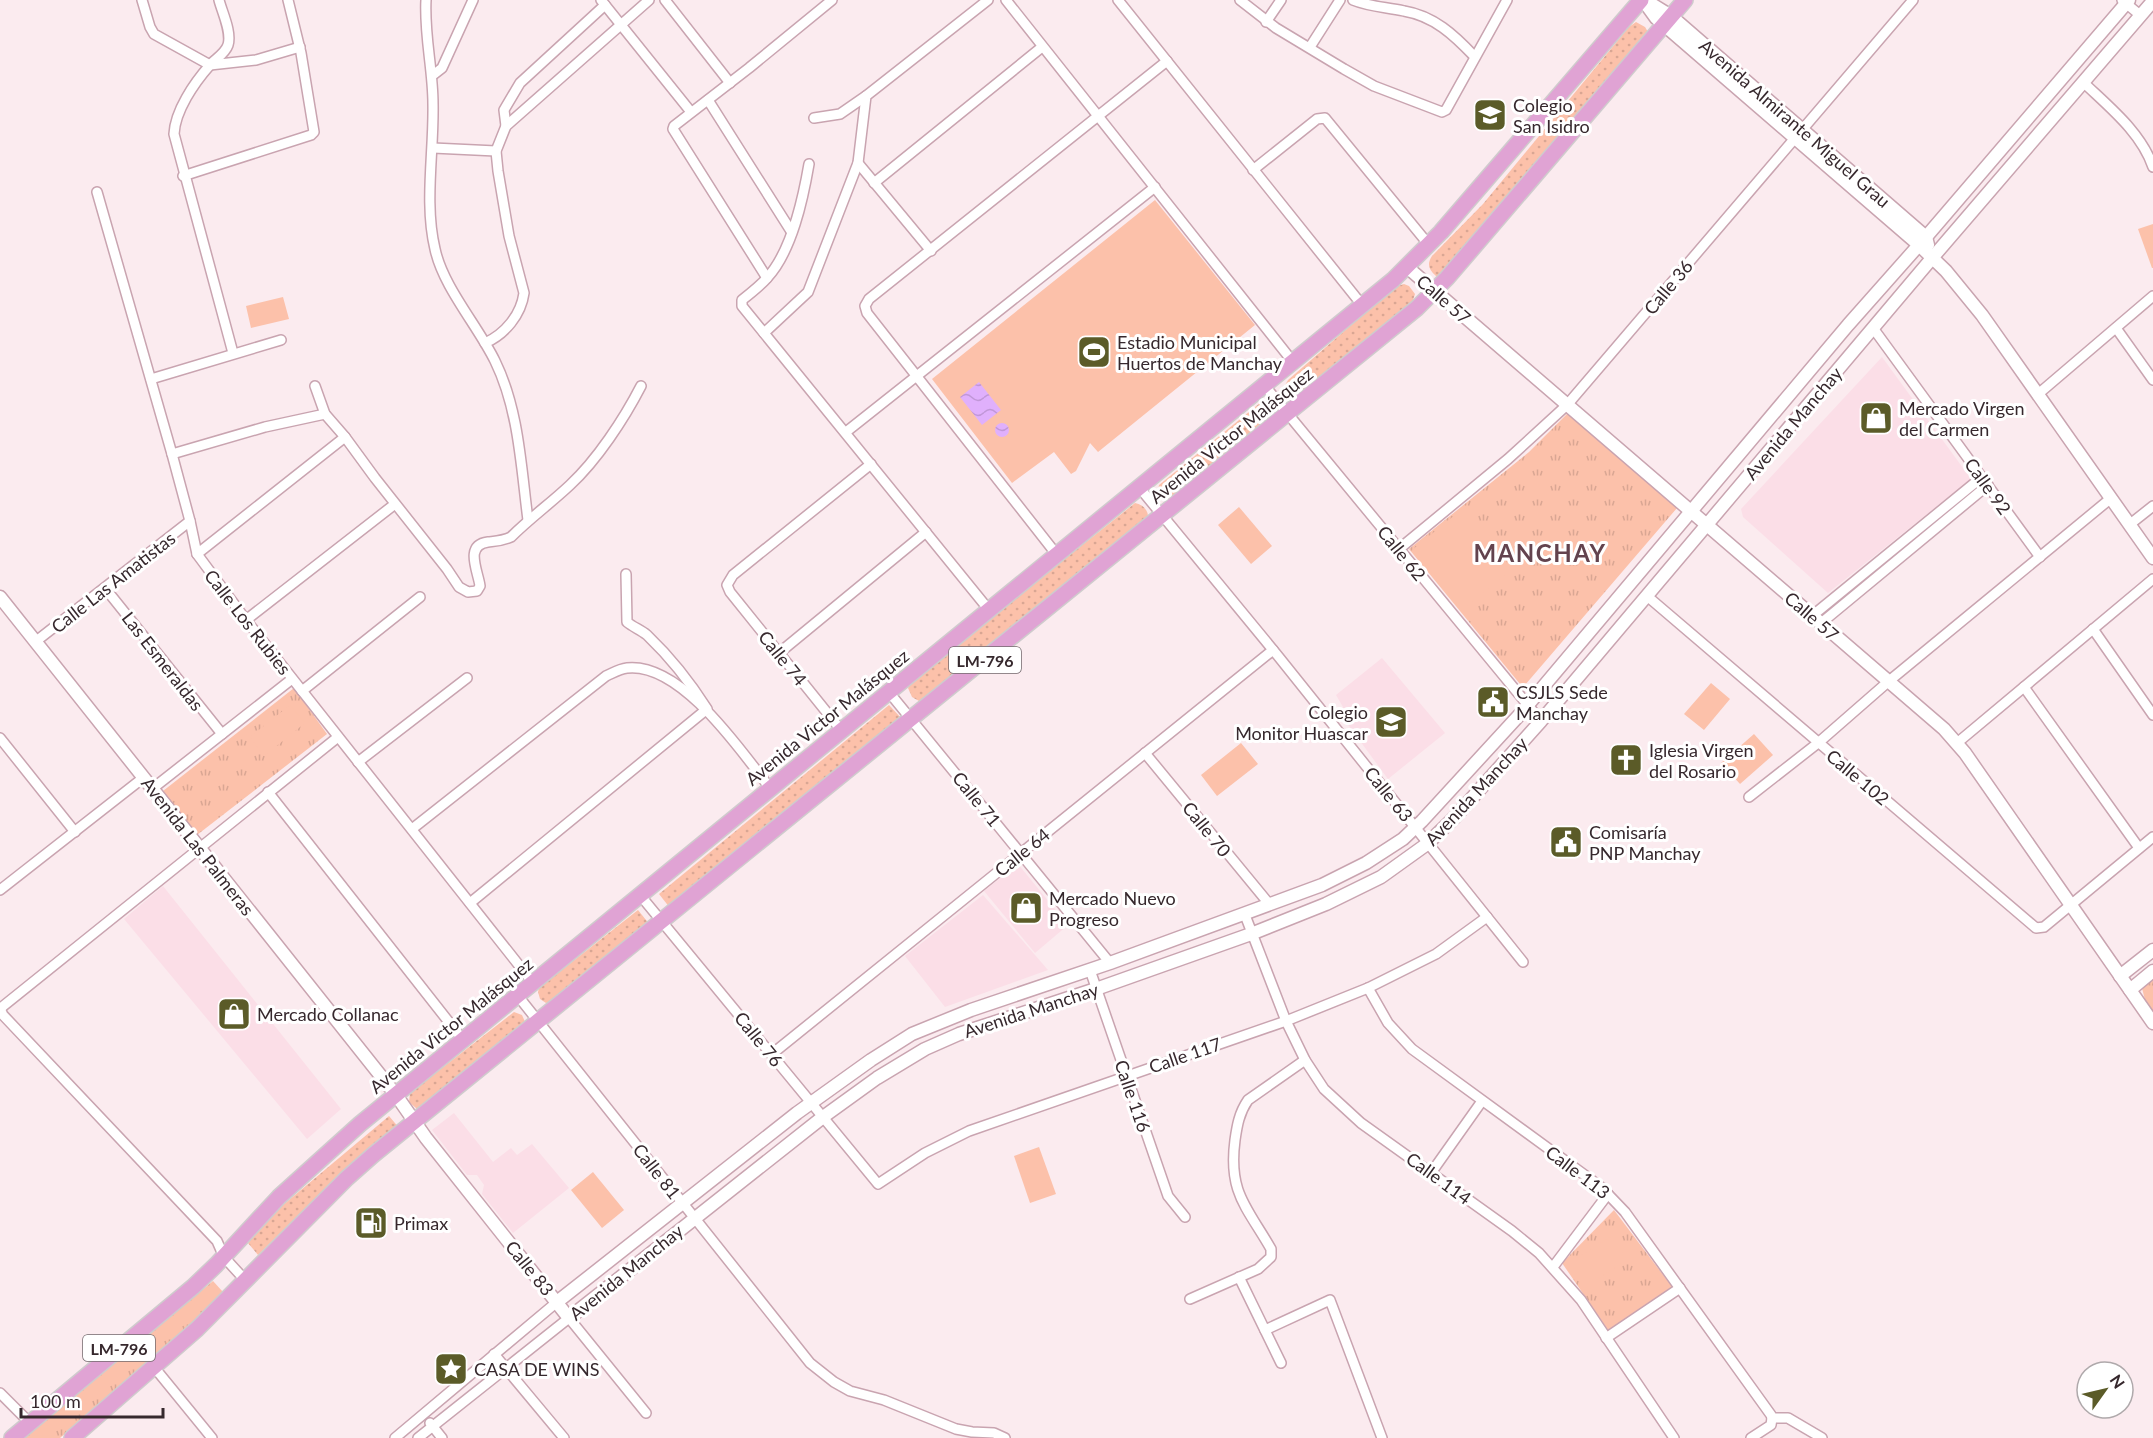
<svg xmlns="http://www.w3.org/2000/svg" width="2153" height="1438" font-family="Lato,sans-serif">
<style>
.built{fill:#fbdee7}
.grass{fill:url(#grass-dots)}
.park{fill:url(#park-tufts)}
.pitch{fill:#fcc1aa}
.water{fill:url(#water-waves)}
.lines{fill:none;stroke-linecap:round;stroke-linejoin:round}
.minor-casing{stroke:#c9a4b0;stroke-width:12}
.tertiary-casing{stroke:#c9a4b0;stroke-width:15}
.primary-casing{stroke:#cfcbcd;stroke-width:18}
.minor{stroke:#fff;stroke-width:9}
.tertiary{stroke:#fff;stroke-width:12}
.primary{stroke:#e0a3d4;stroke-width:15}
.labels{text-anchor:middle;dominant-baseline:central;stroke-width:6;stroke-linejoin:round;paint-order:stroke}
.shield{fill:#fff;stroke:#72686c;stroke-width:1.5}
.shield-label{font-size:16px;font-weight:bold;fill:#36282d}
.poi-label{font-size:18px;fill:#36282d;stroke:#fff;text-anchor:start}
.street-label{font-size:18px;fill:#36282d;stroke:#fff}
.district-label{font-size:24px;font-weight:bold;letter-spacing:1.5px;fill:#63434e;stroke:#fff}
</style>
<defs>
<pattern id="grass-dots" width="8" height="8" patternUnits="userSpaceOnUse" patternTransform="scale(1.5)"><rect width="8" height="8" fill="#fcc1aa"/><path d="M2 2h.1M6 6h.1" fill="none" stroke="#d9a693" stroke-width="1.8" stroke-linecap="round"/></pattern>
<pattern id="park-tufts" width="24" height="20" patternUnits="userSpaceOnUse" patternTransform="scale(1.5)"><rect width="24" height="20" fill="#fcc1aa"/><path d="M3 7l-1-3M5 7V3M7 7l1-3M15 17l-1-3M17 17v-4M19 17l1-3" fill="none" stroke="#d9a693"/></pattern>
<pattern id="water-waves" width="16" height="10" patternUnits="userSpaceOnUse" patternTransform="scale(1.5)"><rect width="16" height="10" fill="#e0b0fc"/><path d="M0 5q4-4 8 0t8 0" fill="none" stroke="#c197d8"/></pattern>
</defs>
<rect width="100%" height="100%" fill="#fbebef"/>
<!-- built -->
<g class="built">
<path d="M1882,357L1971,479L1828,593L1743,517L1741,509Z"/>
<path d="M1382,658L1445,733L1388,779L1338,711L1343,707L1336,695Z"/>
<path d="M1018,864L1068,925L1035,953L984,891Z"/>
<path d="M163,886L341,1109L307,1139L124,919Z"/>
<path d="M983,895L1048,970L945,1007L905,956Z"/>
<path d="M454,1113L493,1162L511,1148L517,1155L532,1144L569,1188L513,1233L482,1194L484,1185L477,1175H467L432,1130Z"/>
</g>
<!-- grass -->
<g class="grass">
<path d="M1636,22L1645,27L1648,32L1439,277L1436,276C1428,269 1427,264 1432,256L1483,204L1629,27Z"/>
<path d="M1404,284L1409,286L1415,294L1412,303L1293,401L1287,397L1284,387L1288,380L1395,287Z"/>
<path d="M1260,403L1273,419L1169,500C1161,498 1157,493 1159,485Z"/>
<path d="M1135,503C1144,505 1149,511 1148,520L925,698L919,701L912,697L908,688L912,681Z"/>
<path d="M889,705L902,719L670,908L659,894Z"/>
<path d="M638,910L650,925L553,1001L546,1003L540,999L538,992L539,988Z"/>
<path d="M514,1012L522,1015L526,1024L423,1106L417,1109L409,1102L410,1093Z"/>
<path d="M389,1116L400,1129L304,1210L258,1255L248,1243L264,1221Z"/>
</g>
<!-- park -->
<g class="park">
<path d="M1568,413L1677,508L1525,685L1520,684L1409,549L1529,452Z"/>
<path d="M294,688L327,734L197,835L163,791Z"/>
<path d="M2153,980V1013L2146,1004L2142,988Z"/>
<path d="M1614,1210L1673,1288L1608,1330L1562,1263Z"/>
<path d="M213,1281L223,1292L193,1322L60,1438H24Z"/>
</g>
<!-- pitch -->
<g class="pitch">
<path d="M1155,200L1255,325L1098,452L1090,443L1076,471L1071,474L1054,452L1012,483L932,379Z"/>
<path d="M2153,224V268H2152L2138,229Z"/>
<path d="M283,297L289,319L251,328L246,306Z"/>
<path d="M1467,505L1503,554L1510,571L1462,610L1412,550Z"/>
<path d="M1239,507L1272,546L1251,564L1218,525Z"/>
<path d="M1711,683L1730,699L1704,730L1684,714Z"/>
<path d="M290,705L305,723L264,756L250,737Z"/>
<path d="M1754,734L1773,755L1740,784L1721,763Z"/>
<path d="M1241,743L1258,764L1217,796L1201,775Z"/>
<path d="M1039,1147L1056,1194L1030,1203L1014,1156Z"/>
<path d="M593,1172L624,1210L602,1228L571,1190Z"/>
<path d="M1612,1236L1627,1260L1591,1283L1575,1259Z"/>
</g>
<!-- water -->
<g class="water">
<path d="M979,382L1001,410L982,425L960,397Z"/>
<circle cx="1002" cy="430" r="7"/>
</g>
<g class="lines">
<defs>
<g id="minor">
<path d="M142,0L150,27L154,34L210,65L256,60L300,47"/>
<path d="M219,0C222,12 232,32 228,45C225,54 215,59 210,65C194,83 175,111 174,134L233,353"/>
<path d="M426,0C424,35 433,69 433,104C434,152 424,203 435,249C443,287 478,326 495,361C519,410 521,467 528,520"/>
<path d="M601,0L691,112"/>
<path d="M665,0L730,83"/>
<path d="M1006,0L1293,362"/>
<path d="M1118,0L1362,305"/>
<path d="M1240,0L1276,28L1344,69L1374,86L1442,112L1446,110L1507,0"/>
<path d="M1353,0C1370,7 1387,7 1404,11C1434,16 1454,35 1474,56"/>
<path d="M2122,0L2140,15"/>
<path d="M1266,22L1281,0"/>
<path d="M1310,47L1340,0"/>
<path d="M433,75L442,68L473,0"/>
<path d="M2083,82C2109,107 2141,132 2153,167"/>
<path d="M708,100L791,231"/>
<path d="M814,118L840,114L866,96"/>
<path d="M506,126L504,110L520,83L605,5"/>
<path d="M433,148L496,151"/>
<path d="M858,163L931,251"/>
<path d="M809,164C803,199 792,251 767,278C760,286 751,293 742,300V306L989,610"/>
<path d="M1253,170L1317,119L1325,118L1429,245"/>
<path d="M183,176L311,135L314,132L301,53L288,0"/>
<path d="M874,183L1042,47"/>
<path d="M97,192L172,454L190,521L197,554L246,620L533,983"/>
<path d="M767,278L673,129L674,126L749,68L832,0"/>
<path d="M1873,328L2040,557"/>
<path d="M2116,328L2153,380"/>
<path d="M764,333L808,292L858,163L866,96L988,0"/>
<path d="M485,343C505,334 521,315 524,293L509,236L498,171L496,151L506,126L649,0"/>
<path d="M151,379L281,340"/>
<path d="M1264,385L1541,721"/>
<path d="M315,386L325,414L345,437L375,478L447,569L459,587L468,592L477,591L480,586C478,571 464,545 488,542C497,541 502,541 511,537C530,518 551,503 570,485C597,460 624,419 641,386"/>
<path d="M2037,395L2153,296"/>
<path d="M846,432L1155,187"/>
<path d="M172,454L265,427L325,414"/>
<path d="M1139,487L1278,656L1523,962"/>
<path d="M2129,525L2153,506"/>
<path d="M1399,549L1508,459L1567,405L1913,0"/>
<path d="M197,554L345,437"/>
<path d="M1057,555L867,313L865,306L869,299L1167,61"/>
<path d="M105,588L222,734"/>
<path d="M1647,596L2036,928L2044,927L2153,837"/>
<path d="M1812,616L1982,477"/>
<path d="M246,620L395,504"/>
<path d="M1820,624L1988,485"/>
<path d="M2093,629L2153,715"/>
<path d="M35,642L190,521"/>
<path d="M779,653L926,532"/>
<path d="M2024,687L2139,848"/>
<path d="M302,691L420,597"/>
<path d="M888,691L1110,963"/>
<path d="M841,730L730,592L727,585L733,575L871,464"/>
<path d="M0,738L75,832"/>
<path d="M1957,743L2153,579"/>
<path d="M1145,753L1270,905"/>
<path d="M358,762L467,678"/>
<path d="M152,789L292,679"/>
<path d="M268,792L463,1040"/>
<path d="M1749,797L1818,743L1889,681L2110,499"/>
<path d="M412,829L606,676C613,673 619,669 627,668C681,662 741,751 770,788"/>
<path d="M0,890L143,778"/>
<path d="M640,895L878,1184L925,1153L969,1131L1286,1021L1368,988L1436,954L1487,917"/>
<path d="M470,903L707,709C690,682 670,657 647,635C641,630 633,627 627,622L626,574"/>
<path d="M1245,915L1286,1021L1305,1060L1324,1089L1361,1123L1512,1231L1539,1253L1581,1300L1674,1438"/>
<path d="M1090,970L1168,1196L1185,1217"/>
<path d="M1368,988L1388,1023L1412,1049L1601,1187L1625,1212L1771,1415L1772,1418L1771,1425L1751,1438"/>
<path d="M518,996L810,1363L834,1382L850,1391L884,1400L956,1429L972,1432L994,1433L1005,1438"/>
<path d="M772,1054L1273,650"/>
<path d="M1431,1173L1482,1101"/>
<path d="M1553,1267L1608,1194"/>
<path d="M1239,1277L1281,1363"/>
<path d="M245,1280L224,1257L217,1241L3,1015L1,1011L2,1007L338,737"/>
<path d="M1190,1299L1258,1269L1271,1257V1249C1247,1207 1228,1193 1235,1140C1237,1126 1239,1113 1248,1100L1305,1060"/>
<path d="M1265,1330L1330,1300L1382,1438"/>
<path d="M1606,1338L1680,1288"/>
<path d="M494,1354L564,1438"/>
<path d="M154,1367L212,1438"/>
<path d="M0,1393L30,1423"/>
<path d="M1772,1418H1788L1822,1438"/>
<path d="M430,1423L442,1438"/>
<path d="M395,1438L557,1302"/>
<path d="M418,1438L569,1318L646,1413"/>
</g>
<g id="tertiary">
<path d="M1643,0L1656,18L1919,245L1946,271L1982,315L2153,558"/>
<path d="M1645,0L1671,16L1926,237L1928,245"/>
<path d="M1407,267L1944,729L1965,753L2153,1023"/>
<path d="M0,597L396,1095L426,1138L569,1318L823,1117L877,1078L925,1049L959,1034L1096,989L1251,934L1326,904L1381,877L1427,844L1455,817L1541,721L1933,257L2153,1"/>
<path d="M2120,976L2153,950"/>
<path d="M2130,990L2153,971"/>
<path d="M557,1302L797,1113L871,1060L912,1034L971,1010L1110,963L1322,885L1366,863L1403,839L1422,821L1522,712L1848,325L1926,237L2129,0"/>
</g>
<g id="primary">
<path d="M12,1438L193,1287L216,1265L279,1197L360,1124L1393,280L1441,232L1641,0"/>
<path d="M72,1438L197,1329L347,1178L373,1155L1417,308L1447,278L1685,0"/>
</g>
</defs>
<!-- minor casing -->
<use href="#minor" class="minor-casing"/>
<!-- tertiary casing -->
<use href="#tertiary" class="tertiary-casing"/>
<!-- primary casing -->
<use href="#primary" class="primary-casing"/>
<!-- minor -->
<use href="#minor" class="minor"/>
<!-- tertiary -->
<use href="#tertiary" class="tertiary"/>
<!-- primary -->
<use href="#primary" class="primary"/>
</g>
<!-- icons -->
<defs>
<symbol id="school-square" viewBox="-11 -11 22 22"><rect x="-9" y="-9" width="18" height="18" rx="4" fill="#5b5b28" stroke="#fff"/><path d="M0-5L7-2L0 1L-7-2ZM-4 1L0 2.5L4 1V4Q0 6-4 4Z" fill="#fff"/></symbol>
<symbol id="stadium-square" viewBox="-11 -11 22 22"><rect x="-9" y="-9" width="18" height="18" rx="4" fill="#5b5b28" stroke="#fff"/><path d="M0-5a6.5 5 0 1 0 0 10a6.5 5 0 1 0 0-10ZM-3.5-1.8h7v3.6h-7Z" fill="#fff"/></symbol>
<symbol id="shop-square" viewBox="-11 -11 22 22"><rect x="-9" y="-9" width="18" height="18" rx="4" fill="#5b5b28" stroke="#fff"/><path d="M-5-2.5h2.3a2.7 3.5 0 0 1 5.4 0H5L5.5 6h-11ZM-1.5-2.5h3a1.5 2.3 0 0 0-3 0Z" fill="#fff"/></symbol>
<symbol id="civic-square" viewBox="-11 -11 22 22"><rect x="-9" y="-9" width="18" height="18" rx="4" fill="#5b5b28" stroke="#fff"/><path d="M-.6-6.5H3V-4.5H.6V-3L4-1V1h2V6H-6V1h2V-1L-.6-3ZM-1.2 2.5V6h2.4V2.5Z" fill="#fff"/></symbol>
<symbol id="church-square" viewBox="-11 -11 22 22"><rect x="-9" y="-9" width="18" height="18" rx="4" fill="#5b5b28" stroke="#fff"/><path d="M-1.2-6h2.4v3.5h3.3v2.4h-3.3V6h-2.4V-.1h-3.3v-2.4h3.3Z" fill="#fff"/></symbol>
<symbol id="fuel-square" viewBox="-11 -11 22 22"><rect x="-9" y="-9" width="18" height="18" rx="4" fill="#5b5b28" stroke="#fff"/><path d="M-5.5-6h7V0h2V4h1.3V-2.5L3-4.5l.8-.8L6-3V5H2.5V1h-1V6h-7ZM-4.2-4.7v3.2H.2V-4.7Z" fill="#fff"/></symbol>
<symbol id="sight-square" viewBox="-11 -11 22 22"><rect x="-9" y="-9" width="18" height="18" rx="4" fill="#5b5b28" stroke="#fff"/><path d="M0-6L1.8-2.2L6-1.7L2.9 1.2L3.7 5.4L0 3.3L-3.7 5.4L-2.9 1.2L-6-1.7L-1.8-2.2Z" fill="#fff"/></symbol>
</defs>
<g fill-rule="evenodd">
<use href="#school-square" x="1471" y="96" width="38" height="38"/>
<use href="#stadium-square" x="1075" y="333" width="38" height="38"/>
<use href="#shop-square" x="1857" y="399" width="38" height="38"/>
<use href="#civic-square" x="1474" y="683" width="38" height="38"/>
<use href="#school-square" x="1372" y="703" width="38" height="38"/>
<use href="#church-square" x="1607" y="741" width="38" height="38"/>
<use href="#civic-square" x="1547" y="823" width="38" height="38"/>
<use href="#shop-square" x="1007" y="889" width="38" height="38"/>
<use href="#shop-square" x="215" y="995" width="38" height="38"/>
<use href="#fuel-square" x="352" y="1204" width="38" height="38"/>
<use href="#sight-square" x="432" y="1350" width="38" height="38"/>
</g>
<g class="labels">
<!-- shield labels -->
<g class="shield">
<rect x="949" y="647" width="72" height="26" rx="4.5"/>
<rect x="83" y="1335" width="72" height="26" rx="4.5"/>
</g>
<g class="shield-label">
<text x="985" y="660">LM-796</text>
<text x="119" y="1348">LM-796</text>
</g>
<!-- poi labels -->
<g class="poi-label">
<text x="1513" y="105">Colegio<tspan x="1513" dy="21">San Isidro</tspan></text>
<text x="1117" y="342">Estadio Municipal<tspan x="1117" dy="21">Huertos de Manchay</tspan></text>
<text x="1899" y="408">Mercado Virgen<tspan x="1899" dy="21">del Carmen</tspan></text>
<text x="1516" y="692">CSJLS Sede<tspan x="1516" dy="21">Manchay</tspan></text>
<text x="1368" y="712" text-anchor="end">Colegio<tspan x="1368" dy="21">Monitor Huascar</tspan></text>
<text x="1649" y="750">Iglesia Virgen<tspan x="1649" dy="21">del Rosario</tspan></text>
<text x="1589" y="832">Comisaría<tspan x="1589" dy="21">PNP Manchay</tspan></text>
<text x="1049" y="898">Mercado Nuevo<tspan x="1049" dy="21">Progreso</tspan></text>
<text x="257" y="1014">Mercado Collanac</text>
<text x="394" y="1223">Primax</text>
<text x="474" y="1369">CASA DE WINS</text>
</g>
<!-- street labels -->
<g class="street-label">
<text transform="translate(1795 123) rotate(41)">Avenida Almirante Miguel Grau</text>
<text transform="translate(1668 287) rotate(-50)">Calle 36</text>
<text transform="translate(1444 299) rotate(41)">Calle 57</text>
<text transform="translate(1793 423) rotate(-50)">Avenida Manchay</text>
<text transform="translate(1231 435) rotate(-39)">Avenida Victor Malásquez</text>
<text transform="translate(1988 486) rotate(54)">Calle 92</text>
<text transform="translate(1402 553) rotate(51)">Calle 62</text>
<text transform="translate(113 582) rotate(-38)">Calle Las Amatistas</text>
<text transform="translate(1812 616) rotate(41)">Calle 57</text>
<text transform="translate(248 622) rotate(52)">Calle Los Rubies</text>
<text transform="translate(783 658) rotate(51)">Calle 74</text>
<text transform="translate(163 661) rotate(52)">Las Esmeraldas</text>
<text transform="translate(827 717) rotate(-39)">Avenida Victor Malásquez</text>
<text transform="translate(1858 777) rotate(40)">Calle 102</text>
<text transform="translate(1476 791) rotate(-47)">Avenida Manchay</text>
<text transform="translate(1389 794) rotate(51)">Calle 63</text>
<text transform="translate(977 799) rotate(51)">Calle 71</text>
<text transform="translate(1207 829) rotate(51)">Calle 70</text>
<text transform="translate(198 846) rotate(52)">Avenida Las Palmeras</text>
<text transform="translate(1022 852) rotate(-39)">Calle 64</text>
<text transform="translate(1031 1010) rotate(-18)">Avenida Manchay</text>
<text transform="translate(451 1025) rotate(-39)">Avenida Victor Malásquez</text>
<text transform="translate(759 1039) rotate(51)">Calle 76</text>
<text transform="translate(1185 1055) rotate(-19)">Calle 117</text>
<text transform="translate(1133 1096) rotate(71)">Calle 116</text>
<text transform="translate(657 1171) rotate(52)">Calle 81</text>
<text transform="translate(1578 1172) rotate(37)">Calle 113</text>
<text transform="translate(1439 1178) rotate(36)">Calle 114</text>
<text transform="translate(530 1268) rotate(51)">Calle 83</text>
<text transform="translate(626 1272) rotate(-39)">Avenida Manchay</text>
</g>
<!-- district labels -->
<g class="district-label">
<text x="1540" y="552">MANCHAY</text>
</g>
</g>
<!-- north arrow -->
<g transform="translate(2105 1390) rotate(56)"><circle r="28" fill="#ffffff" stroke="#afa9ab" stroke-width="1.5"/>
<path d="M0-4.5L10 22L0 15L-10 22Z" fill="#5b5b28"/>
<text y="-9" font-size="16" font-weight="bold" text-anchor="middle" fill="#36282d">N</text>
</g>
<!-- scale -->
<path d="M21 1408v9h142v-9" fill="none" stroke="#36282d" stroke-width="3"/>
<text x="30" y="1408" font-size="18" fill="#36282d" stroke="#ffffff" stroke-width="4.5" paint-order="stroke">100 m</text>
</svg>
